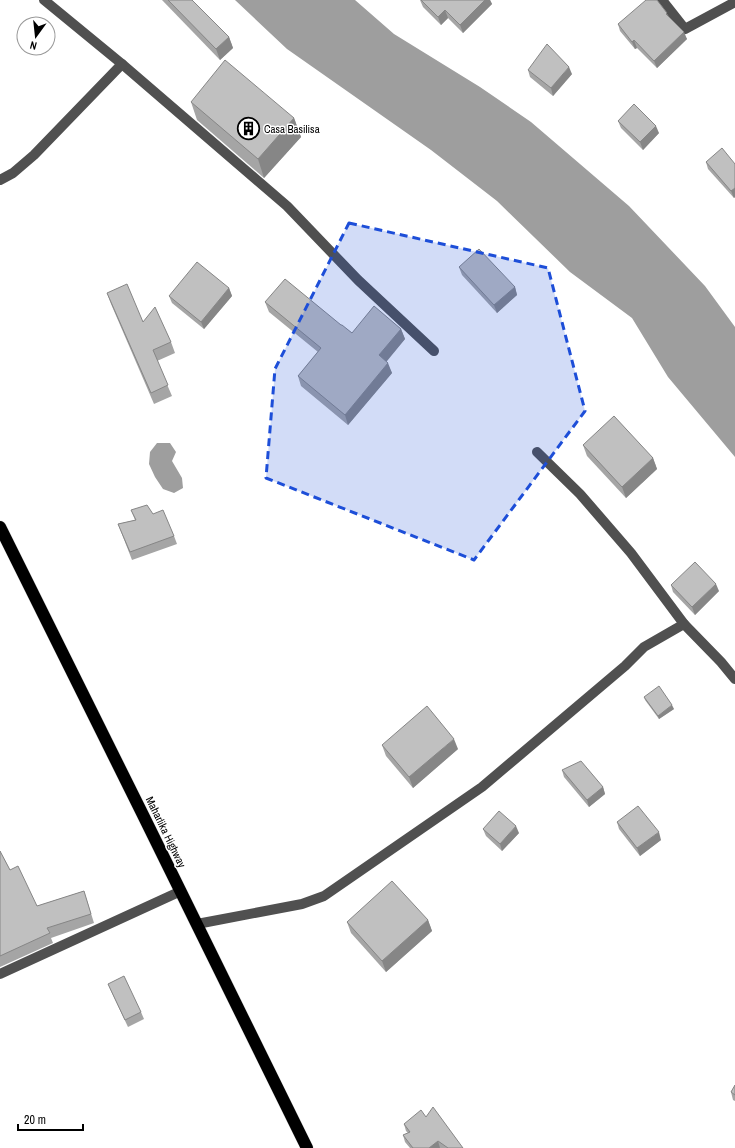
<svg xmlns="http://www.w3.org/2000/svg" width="735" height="1148" font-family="'Archivo Narrow',sans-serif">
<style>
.water{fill:#9e9e9e}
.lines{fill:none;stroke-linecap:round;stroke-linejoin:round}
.highway-casing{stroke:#dbdbdb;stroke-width:13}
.minor{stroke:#505050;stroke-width:10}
.highway{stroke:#000;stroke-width:12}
.wall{fill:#a5a5a5}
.shaded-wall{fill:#868686}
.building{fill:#c0c0c0;stroke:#868686}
.marked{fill:#1d4ed8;fill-opacity:0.2;stroke:#1d4ed8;stroke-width:3;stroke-dasharray:8 5;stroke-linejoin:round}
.labels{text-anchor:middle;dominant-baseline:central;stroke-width:3;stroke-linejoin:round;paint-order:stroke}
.poi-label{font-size:11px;fill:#000;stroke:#fff;text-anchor:start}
.street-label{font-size:11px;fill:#000;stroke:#fff}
</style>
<rect width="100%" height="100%" fill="#fff"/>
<!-- water -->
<g class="water">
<path d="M235,0H355L394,34L480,87L531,122L629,206L705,286L735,327V457L668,377L632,318L570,272L497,201L431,150L287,49Z"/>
<path d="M157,443H170L176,452L172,461L182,478L183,488L174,493L163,489L155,477L149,464L150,452Z"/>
</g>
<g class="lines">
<defs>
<path id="highway" d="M0,527L143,815L307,1148"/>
</defs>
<!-- highway casing -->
<use href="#highway" class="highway-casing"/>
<!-- minor -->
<g class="minor">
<path d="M44,0L122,64L287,206L358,280L434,351"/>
<path d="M662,0L685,29L735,2"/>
<path d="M0,180L13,173L34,155L122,64"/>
<path d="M537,452L580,494L631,553L684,624L721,662L735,679"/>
<path d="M197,924L302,904L324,896L482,787L625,666L644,647L684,624"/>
<path d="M0,974L181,891"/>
</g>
<!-- highway -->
<use href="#highway" class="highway"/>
</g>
<!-- wall -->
<g class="wall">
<path d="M162,0H192L229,37L233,48L220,60Z"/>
<path d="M420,0H490L492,4L463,33L448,18L441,25L423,7Z"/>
<path d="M668,16L687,39L657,68L637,48L635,49L620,31L618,24Z"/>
<path d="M528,70L572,74L553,96L530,77Z"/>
<path d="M191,102L294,118L301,137L264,178L197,120Z"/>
<path d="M618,121L659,133L643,150L621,128Z"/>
<path d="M706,162L735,164V197L734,198L708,169Z"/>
<path d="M459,267L515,287L517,295L497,313L462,275Z"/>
<path d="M229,288L232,296L204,329L172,303L169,296Z"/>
<path d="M107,293L143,322L171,342L175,353L157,361L172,396L154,404L111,304Z"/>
<path d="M265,302L341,325L352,333L401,329L405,339L386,361L392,373L348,425L301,386L298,376L318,352L269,312Z"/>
<path d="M583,445L653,458L657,469L626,498L587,456Z"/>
<path d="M131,510L153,514L174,536L177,544L132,560L118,524L135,520Z"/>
<path d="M671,585L719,591L695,615L673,592Z"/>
<path d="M644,697L674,709L659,719L645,700Z"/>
<path d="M382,745L458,749L413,788L386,756Z"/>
<path d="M562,770L603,787L605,794L589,807L564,777Z"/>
<path d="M617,822L661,840L640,856L619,829Z"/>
<path d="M483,829L519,833L502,851L486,836Z"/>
<path d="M0,851L10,870L37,906L84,891L94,923L51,938L53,943L0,967Z"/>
<path d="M428,920L432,931L386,972L351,933L347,922Z"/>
<path d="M108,984L141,1012L144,1019L128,1027L111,991Z"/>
<path d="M735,1085V1101L733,1100L731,1092Z"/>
<path d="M426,1117L463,1148H410L405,1142L403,1135L408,1133L406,1131L404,1124Z"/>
</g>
<!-- shaded-wall -->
<g class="shaded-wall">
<path d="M485,0H490L492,4L463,33L460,25Z"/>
<path d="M445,10L448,18L441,25L438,17Z"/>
<path d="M684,32L687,39L657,68L654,61Z"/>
<path d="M229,37L233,48L220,60L216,49Z"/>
<path d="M634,40L637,48L635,49L632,42Z"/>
<path d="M569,67L572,74L553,96L551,88Z"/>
<path d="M294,118L301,137L264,178L258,159Z"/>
<path d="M656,126L659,133L643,150L640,142Z"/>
<path d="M735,188V197L734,198L731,191Z"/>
<path d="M515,287L517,295L497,313L494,305Z"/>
<path d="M229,288L232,296L204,329L201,322Z"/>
<path d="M401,329L405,339L383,366L379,355Z"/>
<path d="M388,363L392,373L348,425L345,415Z"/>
<path d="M653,458L657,469L626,498L622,487Z"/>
<path d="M716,584L719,591L695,615L692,607Z"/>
<path d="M672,705L674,709L659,719L658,716Z"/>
<path d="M454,739L458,749L413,788L409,777Z"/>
<path d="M603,787L605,794L589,807L587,800Z"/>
<path d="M516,826L519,833L502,851L500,844Z"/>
<path d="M659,832L661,840L640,856L637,848Z"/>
<path d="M428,920L432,931L386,972L382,961Z"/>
<path d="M438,1141L440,1148H429Z"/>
</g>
<!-- building -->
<g class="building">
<path d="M168,0H192L229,37L216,49Z"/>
<path d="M421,0H485L460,25L445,10L438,17Z"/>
<path d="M646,0H657L667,13L666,14L684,32L654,61L634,40L632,42L618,24Z"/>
<path d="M547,44L569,67L551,88L528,70Z"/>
<path d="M225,60L294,118L258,159L191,102Z"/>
<path d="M634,104L656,126L640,142L618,121Z"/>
<path d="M722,148L735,164V188L731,191L706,162Z"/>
<path d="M479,249L515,287L494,305L459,267Z"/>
<path d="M197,262L229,288L201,322L169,296Z"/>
<path d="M285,279L341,325H342L352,333L374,306L401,329L379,355L388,363L345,415L298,376L321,348L265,302Z"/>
<path d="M127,284L143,322L155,307L171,342L153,350L168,385L151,393L107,293Z"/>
<path d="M614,416L653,458L622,487L583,445Z"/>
<path d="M147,505L153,514L163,510L174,536L130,552L118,524L136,520L131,510Z"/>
<path d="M695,562L716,584L692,607L671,585Z"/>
<path d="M659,686L672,705L658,716L644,697Z"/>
<path d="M427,706L454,739L409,777L382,745Z"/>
<path d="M581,761L603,787L587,800L562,770Z"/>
<path d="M638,806L659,832L637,848L617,822Z"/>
<path d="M499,811L516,826L500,844L483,829Z"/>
<path d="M0,851L10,870L18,866L37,906L84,891L91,914L47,928L50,933L0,956Z"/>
<path d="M392,881L428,920L382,961L347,922Z"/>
<path d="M124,976L141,1012L125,1020L108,984Z"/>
<path d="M735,1085V1095L731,1092Z"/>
<path d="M433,1107L463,1148H448L438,1141L429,1148H413L403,1135L410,1132L404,1124L421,1110L426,1117Z"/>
</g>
<!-- marked area -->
<path class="marked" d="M349,223L548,268L585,411L474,560L266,478L275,369Z"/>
<!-- icons -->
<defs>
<symbol id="building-ring" viewBox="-11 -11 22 22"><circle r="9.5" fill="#fff" stroke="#000" stroke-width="1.5"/><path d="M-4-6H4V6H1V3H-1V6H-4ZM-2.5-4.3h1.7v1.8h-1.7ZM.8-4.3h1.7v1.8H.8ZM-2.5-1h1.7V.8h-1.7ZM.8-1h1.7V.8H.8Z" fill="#000"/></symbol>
</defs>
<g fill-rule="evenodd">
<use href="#building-ring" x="236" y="116" width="25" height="25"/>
</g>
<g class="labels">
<!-- poi labels -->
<g class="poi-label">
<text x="264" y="129">Casa Basilisa</text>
</g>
<!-- street labels -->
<g class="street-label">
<text transform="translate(166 832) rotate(64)">Maharlika Highway</text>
</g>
</g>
<!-- north arrow -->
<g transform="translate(36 36) rotate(195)"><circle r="19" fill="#ffffff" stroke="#999999"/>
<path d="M0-3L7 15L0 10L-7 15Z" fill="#000000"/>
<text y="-6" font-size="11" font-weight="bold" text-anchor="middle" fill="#000000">N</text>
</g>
<!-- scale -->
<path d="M18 1124v6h65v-6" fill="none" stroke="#000000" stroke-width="2"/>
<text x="24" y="1124" font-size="12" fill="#000000" stroke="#ffffff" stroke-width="3" paint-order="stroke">20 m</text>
</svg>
